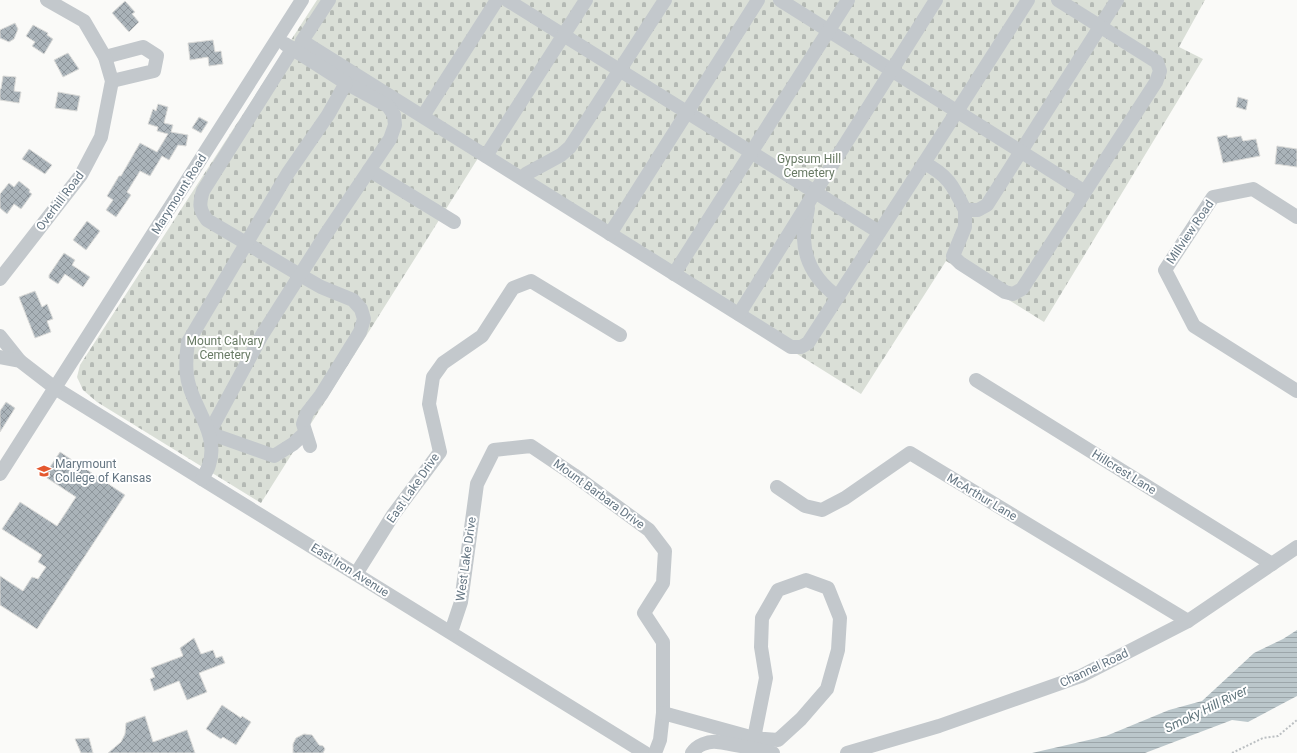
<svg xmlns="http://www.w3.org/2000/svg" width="1297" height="753" font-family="Roboto,sans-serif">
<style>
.cemetery{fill:url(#cemetery-stones)}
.water{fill:url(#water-rules)}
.building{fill:url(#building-cross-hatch);stroke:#dcdcda}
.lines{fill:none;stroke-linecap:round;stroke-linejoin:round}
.path{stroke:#bbbfc2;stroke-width:2;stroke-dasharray:2 2;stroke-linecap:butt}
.minor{stroke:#c3c8cc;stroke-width:14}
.labels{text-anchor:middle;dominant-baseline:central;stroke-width:4;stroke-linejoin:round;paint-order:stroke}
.park-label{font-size:12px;fill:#687a64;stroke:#fff}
.street-label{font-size:12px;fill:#657683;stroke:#fff}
.poi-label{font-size:12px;fill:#657683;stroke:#fff;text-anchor:start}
.water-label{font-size:13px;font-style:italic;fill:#60757c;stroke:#fff}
</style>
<defs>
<pattern id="cemetery-stones" width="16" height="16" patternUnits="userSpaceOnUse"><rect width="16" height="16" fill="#dadfd7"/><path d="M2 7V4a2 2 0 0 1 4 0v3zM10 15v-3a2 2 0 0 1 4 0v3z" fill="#b4b9b4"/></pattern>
<pattern id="water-rules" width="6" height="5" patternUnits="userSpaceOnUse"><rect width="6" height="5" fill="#bbc7cb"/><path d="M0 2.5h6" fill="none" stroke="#9ca6aa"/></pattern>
<pattern id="building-cross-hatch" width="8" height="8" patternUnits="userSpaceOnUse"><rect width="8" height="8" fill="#aab3b9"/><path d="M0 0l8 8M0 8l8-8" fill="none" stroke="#8e969c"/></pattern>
</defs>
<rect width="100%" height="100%" fill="#fafaf8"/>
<!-- cemetery -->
<path class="cemetery" d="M317,0H1205L1179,47L1203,59L1044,322L946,261L861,394L480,155L261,503L97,402L83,390L77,377L80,365Z"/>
<!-- water -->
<path class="water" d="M1297,630V696L1248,722L1232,720L1145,753H1032L1106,736L1169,710L1202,701L1254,653L1283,639Z"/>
<!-- building -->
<g class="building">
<path d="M125,1L135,12L132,14L139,22L129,32L112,13Z"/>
<path d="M15,23L18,29L14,39L9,42L0,38V30Z"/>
<path d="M33,25L48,33L47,35L53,39L44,54L32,46L35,42L26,36Z"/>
<path d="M213,40L215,52L221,51L223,64L209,66L208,57L190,60L188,43Z"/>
<path d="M68,53L79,69L63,77L54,60Z"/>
<path d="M3,76L16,77L14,91L21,92L19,103L0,100V89H1Z"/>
<path d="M58,92L80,96L77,111L55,108Z"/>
<path d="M1238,97L1248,100L1246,110L1236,107Z"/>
<path d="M158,104L168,107L164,123L173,125L171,132L188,135L186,146L178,145L169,160L162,156L150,176L140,171L127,192L131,195L116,217L106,210L113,200L107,196L119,176H121L140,143L157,152L168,134L157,131L158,127L148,124L153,109L156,111Z"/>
<path d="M199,117L208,122L201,133L192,128Z"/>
<path d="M1227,135L1228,138L1241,136L1243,141L1256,139L1260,156L1223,163L1217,137Z"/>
<path d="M1277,146L1297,149V167L1275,164Z"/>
<path d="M29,149L52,165L45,174L22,159Z"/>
<path d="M19,181L30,190L29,192L32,194L21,209L14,204L7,214L0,208V194L9,183L14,187Z"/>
<path d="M87,221L100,231L86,250L73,240Z"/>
<path d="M64,253L75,260L72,265L90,277L83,287L65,274L58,284L49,278V275Z"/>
<path d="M35,291L42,307L47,304L53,319L47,321L51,332L35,338L19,297Z"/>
<path d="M6,402L15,408L0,432V411Z"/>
<path d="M60,452L125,495L37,629L0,605V576L23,591L32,577L38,579L46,567L38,562L42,555L2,529L20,502L57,526L76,497L44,476Z"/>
<path d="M194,638L201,654L213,650L216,658L222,656L225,663L199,673L207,692L187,700L179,681L154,691L150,679L155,677L151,668L183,656L180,648Z"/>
<path d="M222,705L241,718L242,716L251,722L236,745L223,737L221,739L206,729Z"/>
<path d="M145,716L153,742L187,730L195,753H108L121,742L125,734L126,723Z"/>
<path d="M304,734L312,735L319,745L323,746L325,749L323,753H293V744L296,738Z"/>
<path d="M89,738L93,753H81L75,739Z"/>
</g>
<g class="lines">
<!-- path -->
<path class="path" d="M1232,753L1263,738L1278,736L1297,720"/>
<!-- minor -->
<g class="minor">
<path d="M329,0L302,41L791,347H801L808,343L924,163C948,175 953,186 965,210H978L987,205L1117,0"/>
<path d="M507,0L879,232"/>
<path d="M780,0L1085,192"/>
<path d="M293,48L203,191C199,204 199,209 207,220L300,275L321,287L353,300L361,309L364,319L360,332L321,395L307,413L303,424L310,446"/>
<path d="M105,57L143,47L157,56L154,71L112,81"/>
<path d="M423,116L497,0"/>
<path d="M486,156L586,0"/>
<path d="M924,163L1028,0"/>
<path d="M369,170L454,222"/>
<path d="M526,174L561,155L570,147L665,0"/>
<path d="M808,208C807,217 803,229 804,239C805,263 818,283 838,297"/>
<path d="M965,210V227L953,256L960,263L1005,292L1013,294L1022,289L1156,82L1160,71L1157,62L1058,0"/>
<path d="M1297,217L1253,189L1213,197L1165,270L1194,326L1297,391"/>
<path d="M610,234L758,0"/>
<path d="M674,274L848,0"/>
<path d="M0,279L81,175L101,137L112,81L105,57L84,21L47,0"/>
<path d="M739,314L815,192L936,0"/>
<path d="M0,336L20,361"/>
<path d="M0,357L20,361L55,388L645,753"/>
<path d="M976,380L1272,564"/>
<path d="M305,433L293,444L274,456L209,433L262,335L326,234L390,139L395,125L394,115L388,106L346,83"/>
<path d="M0,474L302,0"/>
<path d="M202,479C205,474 208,469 209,465C219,436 196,411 189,385C185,372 186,356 188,342L288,173L328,115L346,83L285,44"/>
<path d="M777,487L805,506L822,510L845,498L910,453L1188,621"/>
<path d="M356,574L393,515L440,452L429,404L433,377L443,363L482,336L513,288L531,281L620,335"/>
<path d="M806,580L828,588L840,618L838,650L827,689L801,719L778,740L754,738L766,678L761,647L762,618L778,590Z"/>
<path d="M451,632L461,602L477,484L494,450L531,446L574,475L649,530L665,551L663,583L644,613L663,642V713L660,740L655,753"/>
<path d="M663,713L754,738"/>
<path d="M692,753C697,745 708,741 717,742C735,744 754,749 773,753"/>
<path d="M847,753L939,726L1081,676L1188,621L1297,547"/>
</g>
</g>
<!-- icons -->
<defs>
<symbol id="school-bare" viewBox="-9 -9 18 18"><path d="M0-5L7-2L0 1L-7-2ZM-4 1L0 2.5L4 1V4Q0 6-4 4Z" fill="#e4572e" stroke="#fff" stroke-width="2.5" paint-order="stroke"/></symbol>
</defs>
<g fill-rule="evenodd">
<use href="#school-bare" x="34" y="461" width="20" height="20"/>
</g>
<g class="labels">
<!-- park labels -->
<g class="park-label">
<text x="809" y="159">Gypsum Hill<tspan x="809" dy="14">Cemetery</tspan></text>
<text x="225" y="341">Mount Calvary<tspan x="225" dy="14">Cemetery</tspan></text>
</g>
<!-- street labels -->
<g class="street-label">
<text transform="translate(179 194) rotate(-58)">Marymount Road</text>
<text transform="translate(60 201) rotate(-53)">Overhill Road</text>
<text transform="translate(1190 232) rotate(-56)">Millview Road</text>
<text transform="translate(1124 472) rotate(32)">Hillcrest Lane</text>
<text transform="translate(413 488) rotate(-55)">East Lake Drive</text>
<text transform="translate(599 494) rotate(36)">Mount Barbara Drive</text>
<text transform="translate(982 497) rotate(31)">McArthur Lane</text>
<text transform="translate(466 559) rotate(-82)">West Lake Drive</text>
<text transform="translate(350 570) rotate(32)">East Iron Avenue</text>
<text transform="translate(1094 668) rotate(-25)">Channel Road</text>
</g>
<!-- poi labels -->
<g class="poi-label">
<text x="55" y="464">Marymount<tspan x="55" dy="14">College of Kansas</tspan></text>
</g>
<!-- water labels -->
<g class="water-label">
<text transform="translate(1206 709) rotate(-26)">Smoky Hill River</text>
</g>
</g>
</svg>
